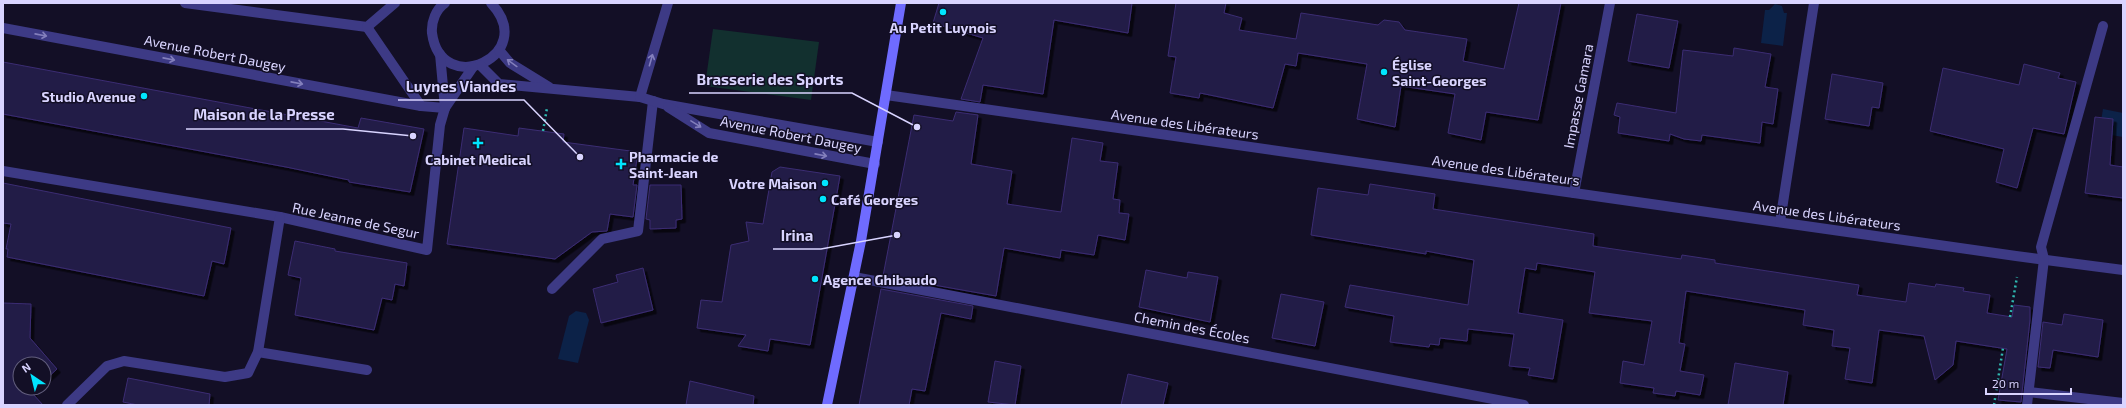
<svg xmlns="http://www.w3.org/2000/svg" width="2126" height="408" font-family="'Exo 2',sans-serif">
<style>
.green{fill:#12302f}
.water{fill:#0c2248}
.building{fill:#241b47;stroke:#3b2d73;filter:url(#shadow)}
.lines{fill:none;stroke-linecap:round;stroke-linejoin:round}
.path{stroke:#2fb8b0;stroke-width:2.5;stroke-dasharray:2 3;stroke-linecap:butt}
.lane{stroke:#3d3a85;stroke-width:10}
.street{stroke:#3d3a85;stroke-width:10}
.secondary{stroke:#6f6bff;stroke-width:10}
.oneway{stroke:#837fbc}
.poi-dot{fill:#00e5ff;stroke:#130f26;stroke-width:1.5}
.labels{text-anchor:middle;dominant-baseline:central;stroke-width:3;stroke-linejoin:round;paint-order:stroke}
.poi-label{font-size:14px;font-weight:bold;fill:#d9d4ff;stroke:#130f26;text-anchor:start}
.street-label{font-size:14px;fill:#d9d4ff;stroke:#130f26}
.leader{fill:none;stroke:#d9d4ff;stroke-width:1.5}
.callout-dot{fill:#d9d4ff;stroke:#130f26;stroke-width:1.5}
.callout-label{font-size:15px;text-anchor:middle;font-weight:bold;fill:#d9d4ff;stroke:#130f26;stroke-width:3;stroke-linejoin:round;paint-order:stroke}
</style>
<defs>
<filter id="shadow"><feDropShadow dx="3.5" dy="3.5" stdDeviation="0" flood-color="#0009"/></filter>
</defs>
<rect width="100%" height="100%" fill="#130f26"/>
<!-- green -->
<path class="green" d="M713,29L819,42L811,100L705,86Z"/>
<!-- water -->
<g class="water">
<path d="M1775,4L1782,6L1784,13H1787L1783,46L1761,43L1765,10H1769Z"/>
<path d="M2103,109L2123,113V137L2099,133Z"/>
<path d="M576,311L586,313L589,320L578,363L558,359L569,316Z"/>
</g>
<!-- building -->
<g class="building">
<path d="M939,3H1132L1128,33L1054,20L1043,94L983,85L980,102L961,99L983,38L933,23Z"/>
<path d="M1176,3H1226L1224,13L1242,18L1239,30L1296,39L1301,13L1378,25L1384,20L1399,22L1405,30L1467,39L1463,61L1504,69L1519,3H1561L1538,120L1486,112L1481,140L1448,133L1455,94L1401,86L1395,127L1357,119L1367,64L1298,53L1296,66L1285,64L1273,108L1200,93L1199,98L1170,93L1176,57L1168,56Z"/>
<path d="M1637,14L1678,21L1669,68L1628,61Z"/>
<path d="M1734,48L1771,54L1765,87L1778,89L1773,124L1762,122L1760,143L1702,135L1701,141L1684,139L1670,134L1669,141L1618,133L1620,117L1614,115L1617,103L1676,113L1683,50L1733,56Z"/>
<path d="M3,62L358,128L361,118L424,129L410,192L349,182V180L286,167L3,114Z"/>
<path d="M2024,64L2060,73L2058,78L2076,82L2064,134L2033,128L2017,188L1996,182L2004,149L1930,131L1943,68L2019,85Z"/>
<path d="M1832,74L1883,83L1879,108L1872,107L1869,126L1825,119Z"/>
<path d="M956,112L978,115L971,164L1012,171L1007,204L1061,212L1072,138L1103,143L1100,161L1118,163L1113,199L1120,200L1119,213L1129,214L1125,240L1098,235L1094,255L1061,250L1060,258L1004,248L996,296L883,276L914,115L953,121Z"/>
<path d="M2095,117L2113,119L2110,165L2123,167V198L2085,193Z"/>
<path d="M464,128L518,136L519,128L564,134L563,142L638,152L633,185H637L633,217L610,214L607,231L592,232L555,259L447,244Z"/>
<path d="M780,167L840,176L810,345L770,339L768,351L738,346L746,335L697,328L701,300L722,302L731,245L749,241L746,222L763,224L772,172Z"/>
<path d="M3,183L231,228L224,264L212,261L204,296L7,257L8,249H6L11,224L3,223Z"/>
<path d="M1370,184L1435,194L1433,209L1594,234L1593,246L1681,259L1682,255L1715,260V263L1859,285L1857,295L1906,302L1909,283L1935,287L1936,284L1964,288L1963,291L1990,295L1987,313L2012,317L2014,305L2030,307V320L2021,402L1998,400L2007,349L1956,341L1953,365L1935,380L1924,336L1879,330L1872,383L1845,379L1850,348L1832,346L1834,330L1803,325L1805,310L1686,291L1679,343L1685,344L1680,371L1704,375L1700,395L1676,391L1675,396L1653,393L1654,388L1620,383L1623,361L1644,365L1652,321L1589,313L1595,272L1537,263L1536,270L1525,268L1518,313L1563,320L1553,379L1528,375L1530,368L1509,366L1514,334L1468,329L1467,341L1440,338L1439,345L1430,344L1429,347L1390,342L1394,316L1345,307L1350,285L1468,305L1474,260L1426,251V254L1311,235L1318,188L1368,195Z"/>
<path d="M650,185H681L682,219L676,220V228L650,229V220L646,219Z"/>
<path d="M295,241L335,249V251L407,263L404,286L395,284L392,300L382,298L374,330L295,315L301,278L288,275Z"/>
<path d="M643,268L653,310L601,323L593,289L618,282L616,275Z"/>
<path d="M1146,270L1187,278L1188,272L1218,277L1210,322L1139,307Z"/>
<path d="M881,289L973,306L971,319L941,313L925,391L912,389L909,405H859Z"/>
<path d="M1281,294L1324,302L1315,346L1272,338Z"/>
<path d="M3,303L31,304L30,338L57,369L44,381V364H20V388H37L32,393L43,405H3Z"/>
<path d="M2064,314L2103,320L2098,357L2053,350L2050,368L2038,367L2043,322L2062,325Z"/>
<path d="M995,361L1021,366L1015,405L988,402Z"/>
<path d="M1735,363L1788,372L1783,405H1728Z"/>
<path d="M1128,374L1168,383L1163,405H1121Z"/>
<path d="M128,378L210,394L209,405H138L123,402Z"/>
<path d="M690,381L754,396L753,405H686Z"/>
</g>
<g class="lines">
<!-- path -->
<g class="path">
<path d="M543,131L547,108"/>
<path d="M2010,317L2017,277"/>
<path d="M1994,405L2003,348"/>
</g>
<!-- lane -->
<path class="lane" d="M552,289L602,239L638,231L653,101"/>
<!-- street -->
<g class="street">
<path d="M185,3L367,27L395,3"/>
<path d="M445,3C436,9 431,22 432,33C441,100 540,55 491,3"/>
<path d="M367,27L421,106"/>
<path d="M3,28L421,106L445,108"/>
<path d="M499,50L510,63L549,87"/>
<path d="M440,54L445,108"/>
<path d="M480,65L499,84L640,97L663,104L878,142"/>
<path d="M886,95L2016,256L2123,270"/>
<path d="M640,97L668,3"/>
<path d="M668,107L709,133L875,164"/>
<path d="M3,171L280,217L427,250L440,125L445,108L473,67"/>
<path d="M1574,193L1610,3"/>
<path d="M1780,222L1814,3"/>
<path d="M854,277L1524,405"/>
<path d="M258,352L367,370"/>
<path d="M2029,392L2123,403"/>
<path d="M67,405L107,366L124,361L225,377L248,373L258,352L280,217"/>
<path d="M2027,405L2044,259L2041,247L2103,26"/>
</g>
<!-- secondary -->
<path class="secondary" d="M827,405L861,241L901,3"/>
</g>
<!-- one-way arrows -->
<defs><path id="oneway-shaft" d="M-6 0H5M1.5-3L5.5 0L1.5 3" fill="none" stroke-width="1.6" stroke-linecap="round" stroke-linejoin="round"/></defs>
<g class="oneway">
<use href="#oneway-shaft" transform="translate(41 35) rotate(11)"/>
<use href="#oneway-shaft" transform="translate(169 59) rotate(11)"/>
<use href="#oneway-shaft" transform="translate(651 60) rotate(-74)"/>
<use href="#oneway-shaft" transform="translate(512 63) rotate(-144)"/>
<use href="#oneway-shaft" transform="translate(297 83) rotate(11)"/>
<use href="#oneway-shaft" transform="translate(696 124) rotate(32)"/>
<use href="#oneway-shaft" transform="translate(821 155) rotate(11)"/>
</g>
<!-- markers -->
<g class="poi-dot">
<circle cx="943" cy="12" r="4"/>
<circle cx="1384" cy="72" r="4"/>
<circle cx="144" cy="96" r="4"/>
<path d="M476 137h4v4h4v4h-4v4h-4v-4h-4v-4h4z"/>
<path d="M619 158h4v4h4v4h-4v4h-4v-4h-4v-4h4z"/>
<circle cx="825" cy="183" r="4"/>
<circle cx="823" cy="199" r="4"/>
<circle cx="815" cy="279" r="4"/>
</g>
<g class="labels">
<!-- poi labels -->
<g class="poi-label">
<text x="943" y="27" text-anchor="middle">Au Petit Luynois</text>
<text x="1392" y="64">Église<tspan x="1392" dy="16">Saint-Georges</tspan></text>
<text x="136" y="96" text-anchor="end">Studio Avenue</text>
<text x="629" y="156">Pharmacie de<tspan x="629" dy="16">Saint-Jean</tspan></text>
<text x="478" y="159" text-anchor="middle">Cabinet Medical</text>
<text x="817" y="183" text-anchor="end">Votre Maison</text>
<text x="831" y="199">Café Georges</text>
<text x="823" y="279">Agence Ghibaudo</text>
</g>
<!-- street labels -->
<g class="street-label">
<text transform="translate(215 53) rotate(11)">Avenue Robert Daugey</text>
<text transform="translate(1578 96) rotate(-79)">Impasse Gamara</text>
<text transform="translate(1185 124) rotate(8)">Avenue des Libérateurs</text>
<text transform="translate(791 134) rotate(11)">Avenue Robert Daugey</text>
<text transform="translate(1506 170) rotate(8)">Avenue des Libérateurs</text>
<text transform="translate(1827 215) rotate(8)">Avenue des Libérateurs</text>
<text transform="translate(356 220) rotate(12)">Rue Jeanne de Segur</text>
<text transform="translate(1192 327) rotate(11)">Chemin des Écoles</text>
</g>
</g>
<!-- callouts -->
<path class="leader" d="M917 127L852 93H689M580 157L524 100H398M413 136L343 129H186M897 235L821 249H773"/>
<g class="callout-dot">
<circle cx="917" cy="127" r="4"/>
<circle cx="580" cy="157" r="4"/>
<circle cx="413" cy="136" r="4"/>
<circle cx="897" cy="235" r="4"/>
</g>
<g class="callout-label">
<text x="770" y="85">Brasserie des Sports</text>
<text x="461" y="92">Luynes Viandes</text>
<text x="264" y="120">Maison de la Presse</text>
<text x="797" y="241">Irina</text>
</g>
<!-- border -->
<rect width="2126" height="408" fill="none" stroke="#d9d4ff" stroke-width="8"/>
<!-- north arrow -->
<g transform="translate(32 376) rotate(325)"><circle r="19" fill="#130f26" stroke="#625e7d"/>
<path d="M0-3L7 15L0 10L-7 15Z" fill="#00e5ff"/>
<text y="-6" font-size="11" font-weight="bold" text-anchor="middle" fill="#d9d4ff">N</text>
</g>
<!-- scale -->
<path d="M1986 388v6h85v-6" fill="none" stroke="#d9d4ff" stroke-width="2"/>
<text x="1992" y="388" font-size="12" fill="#d9d4ff" stroke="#130f26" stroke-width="3" paint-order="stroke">20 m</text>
</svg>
